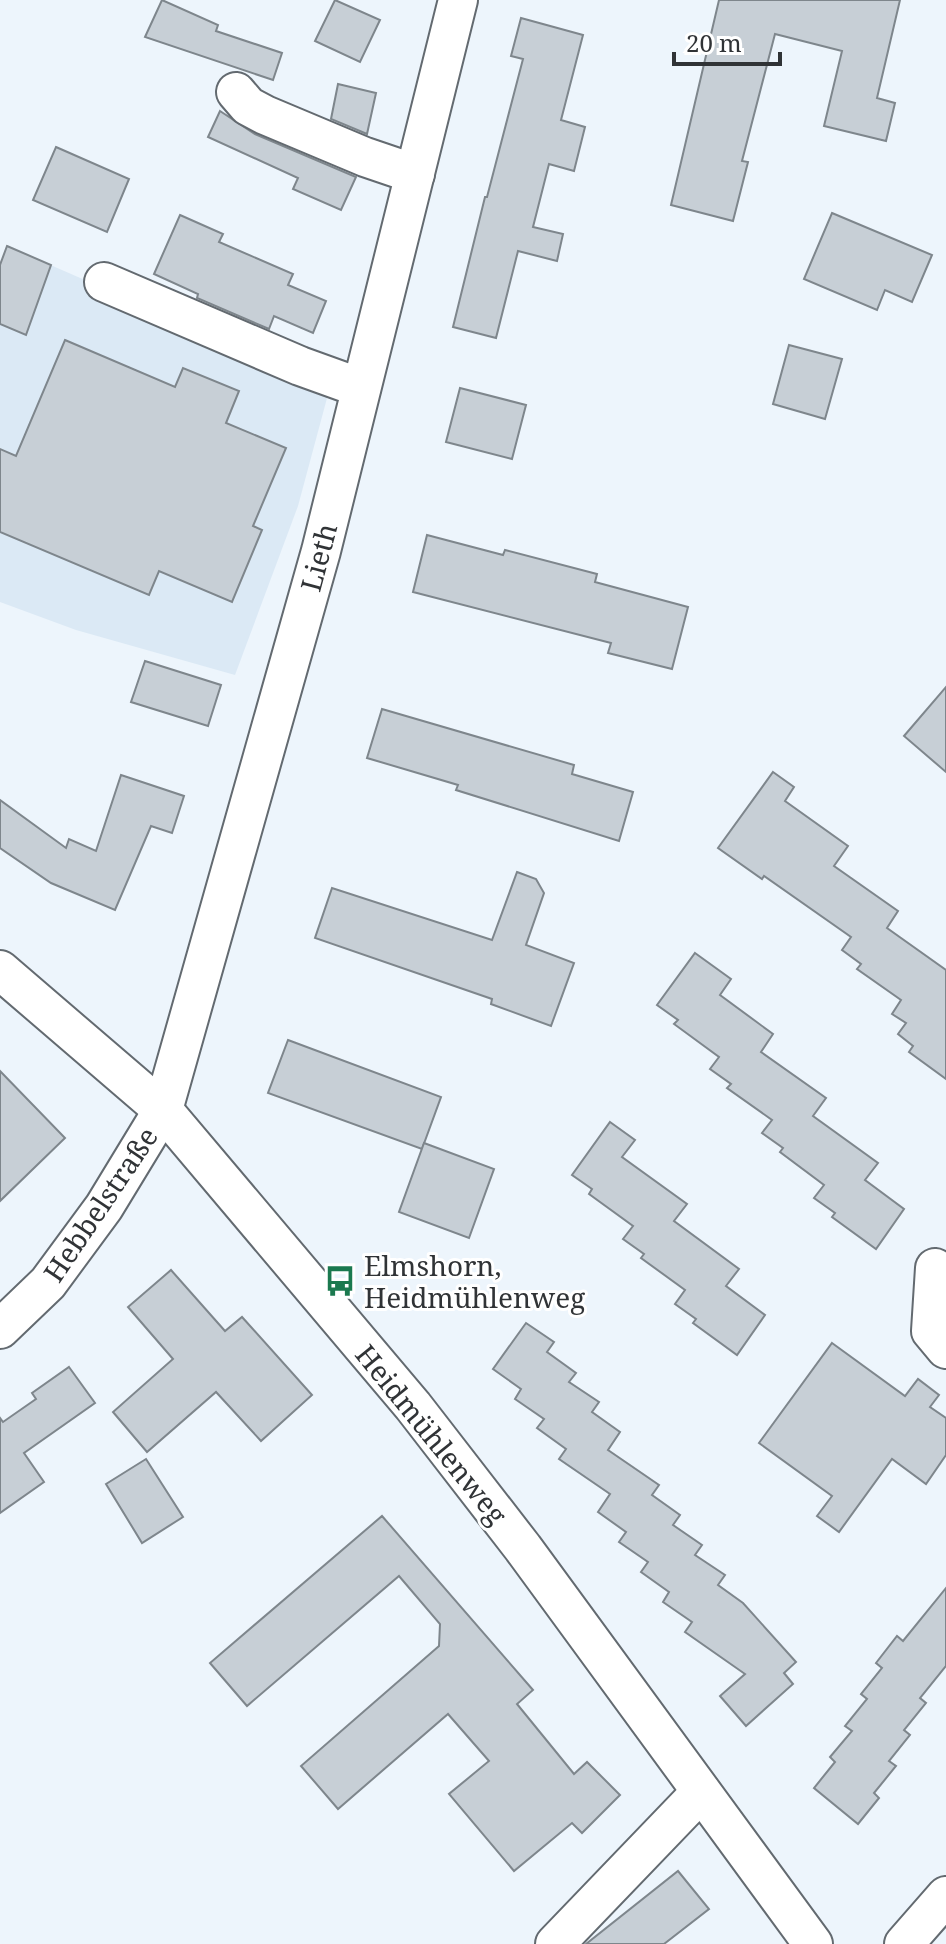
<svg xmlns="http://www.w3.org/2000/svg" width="946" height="1944" font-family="'Noto Serif',serif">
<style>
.built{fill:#dbe9f5}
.building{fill:#c7cfd6;stroke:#7e868c;stroke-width:2}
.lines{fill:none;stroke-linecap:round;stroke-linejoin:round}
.minor-casing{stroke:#636a70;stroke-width:42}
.minor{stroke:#fff;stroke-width:38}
.labels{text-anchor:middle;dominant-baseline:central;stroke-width:6;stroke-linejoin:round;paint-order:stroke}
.street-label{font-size:28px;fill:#303336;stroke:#fff}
.poi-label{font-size:28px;fill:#303336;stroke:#fff;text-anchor:start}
</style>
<rect width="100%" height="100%" fill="#edf5fc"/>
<!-- built -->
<path class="built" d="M7,246L330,387L298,506L235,675L76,630L0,602V265Z"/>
<!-- building -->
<g class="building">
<path d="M162,0L218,25L216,31L282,53L273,80L145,37Z"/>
<path d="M335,0L380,20L360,62L315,41Z"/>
<path d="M719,0H900L877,98L895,103L886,141L824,126L842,51L775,34L742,161L748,162L733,221L671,205Z"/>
<path d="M521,18L583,35L561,120L585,127L574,171L549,164L533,227L563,234L557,261L518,251L496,338L453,327L485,197H487L523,59L511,56Z"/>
<path d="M338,84L376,93L367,134L331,119Z"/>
<path d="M220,111L255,134L356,177L341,210L293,189L298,178L208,137Z"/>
<path d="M56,147L129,179L107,232L33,200Z"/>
<path d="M832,213L932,255L912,302L885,290L877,310L804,279Z"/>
<path d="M180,215L223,234L219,242L293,274L288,285L326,301L313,333L274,316L269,329L197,298L198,294L154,274Z"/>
<path d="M7,246L51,265L26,335L0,324V265Z"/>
<path d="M65,340L175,387L183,368L239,391L226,423L286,448L253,526L262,530L232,602L159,571L149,595L0,532V449L16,456Z"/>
<path d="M789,345L842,359L825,419L773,404Z"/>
<path d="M460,388L526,405L512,459L446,442Z"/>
<path d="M427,535L503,555L505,550L597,574L595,582L688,607L672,669L608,653L611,643L413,592Z"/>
<path d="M145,661L221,685L208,726L131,702Z"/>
<path d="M946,687V772L904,736Z"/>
<path d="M382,709L574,765L572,774L633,792L619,841L456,790L458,785L367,758Z"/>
<path d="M773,772L794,787L785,801L848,846L834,866L898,911L887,928L946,970V1079L909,1052L913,1046L898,1034L906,1023L892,1014L901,1000L857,969L861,964L842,950L851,937L764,876L762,879L718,848Z"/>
<path d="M121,775L184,796L172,833L151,826L115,910L51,883L0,848V800L66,848L69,839L96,851Z"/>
<path d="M517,872L536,879L544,893L526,945L574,963L551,1026L491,1004L492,999L315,938L332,888L492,940Z"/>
<path d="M695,953L731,979L720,995L773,1034L761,1052L826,1098L813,1116L878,1163L865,1180L904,1209L876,1249L832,1217L835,1213L814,1198L824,1185L780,1152L783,1148L762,1133L772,1120L727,1088L731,1084L710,1069L719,1057L674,1024L678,1020L657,1005Z"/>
<path d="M288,1040L441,1097L422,1149L268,1093Z"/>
<path d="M0,1071L65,1138L0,1201Z"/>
<path d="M610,1122L635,1140L622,1157L687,1204L674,1221L739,1269L726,1286L765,1315L737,1355L693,1323L696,1319L675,1304L685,1290L641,1258L644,1254L623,1239L633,1226L589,1194L592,1189L572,1175Z"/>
<path d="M424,1143L494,1169L469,1238L399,1212Z"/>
<path d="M171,1270L225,1331L242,1317L312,1395L261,1441L216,1392L147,1452L113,1412L173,1359L128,1307Z"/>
<path d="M526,1323L554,1342L547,1352L576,1373L569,1382L599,1402L592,1412L620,1432L608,1450L659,1485L652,1495L680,1515L673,1525L702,1545L695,1555L725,1575L718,1585L743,1603L796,1662L784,1673L793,1684L746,1726L720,1696L745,1674L685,1632L692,1622L663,1602L669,1592L641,1572L648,1562L619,1542L626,1532L598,1512L610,1494L559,1459L566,1449L537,1428L544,1419L515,1399L521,1389L493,1369Z"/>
<path d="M832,1343L905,1396L918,1379L939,1395L930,1407L946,1418V1455L926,1484L892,1459L839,1532L817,1516L832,1496L759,1443Z"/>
<path d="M69,1367L95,1403L24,1453L44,1482L0,1513V1418L3,1422L36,1399L32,1393Z"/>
<path d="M146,1459L183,1517L142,1543L106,1484Z"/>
<path d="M382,1516L533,1690L517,1704L574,1774L587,1762L620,1795L582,1833L572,1823L514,1871L449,1794L489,1761L448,1714L338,1809L301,1766L439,1646L440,1624L399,1576L247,1706L210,1663Z"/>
<path d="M946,1588V1666L920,1698L926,1703L904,1730L910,1735L889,1761L896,1766L874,1793L879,1798L858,1824L814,1788L835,1762L830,1757L852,1731L845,1726L867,1699L861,1694L882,1668L876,1663L897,1636L903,1641Z"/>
<path d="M678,1871L709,1909L664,1944H586Z"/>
</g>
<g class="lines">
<defs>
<g id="minor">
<path d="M236,92L248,106L265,115L365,157L415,174"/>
<path d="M104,282L300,366L361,388"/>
<path d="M0,970L163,1110L413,1406L523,1548L813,1944"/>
<path d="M935,1268L931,1331L946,1349"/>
<path d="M0,1329L48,1283L104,1207L163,1110L321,551L458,0"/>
<path d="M555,1944L701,1792"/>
<path d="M904,1944L946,1896"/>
</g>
</defs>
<!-- minor casing -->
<use href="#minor" class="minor-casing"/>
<!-- minor -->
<use href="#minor" class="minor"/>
</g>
<!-- icons -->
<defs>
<symbol id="bus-bare" viewBox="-9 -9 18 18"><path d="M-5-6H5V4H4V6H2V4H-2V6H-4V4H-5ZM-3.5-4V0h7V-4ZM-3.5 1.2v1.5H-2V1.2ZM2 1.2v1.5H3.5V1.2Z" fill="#1b794f" stroke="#fff" stroke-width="2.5" paint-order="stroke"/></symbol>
</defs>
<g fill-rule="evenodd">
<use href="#bus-bare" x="318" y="1259" width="44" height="44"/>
</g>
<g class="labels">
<!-- street labels -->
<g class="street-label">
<text transform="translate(318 557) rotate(-75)">Lieth</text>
<text transform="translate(100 1204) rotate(-56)">Hebbelstraße</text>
<text transform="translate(432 1434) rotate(51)">Heidmühlenweg</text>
</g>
<!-- poi labels -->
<g class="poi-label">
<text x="364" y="1265">Elmshorn,<tspan x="364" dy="32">Heidmühlenweg</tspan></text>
</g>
</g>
<!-- scale -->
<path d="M674 52v12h106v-12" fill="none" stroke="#303336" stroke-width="4"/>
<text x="686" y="52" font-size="24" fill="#303336" stroke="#ffffff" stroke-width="6" paint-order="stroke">20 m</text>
</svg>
